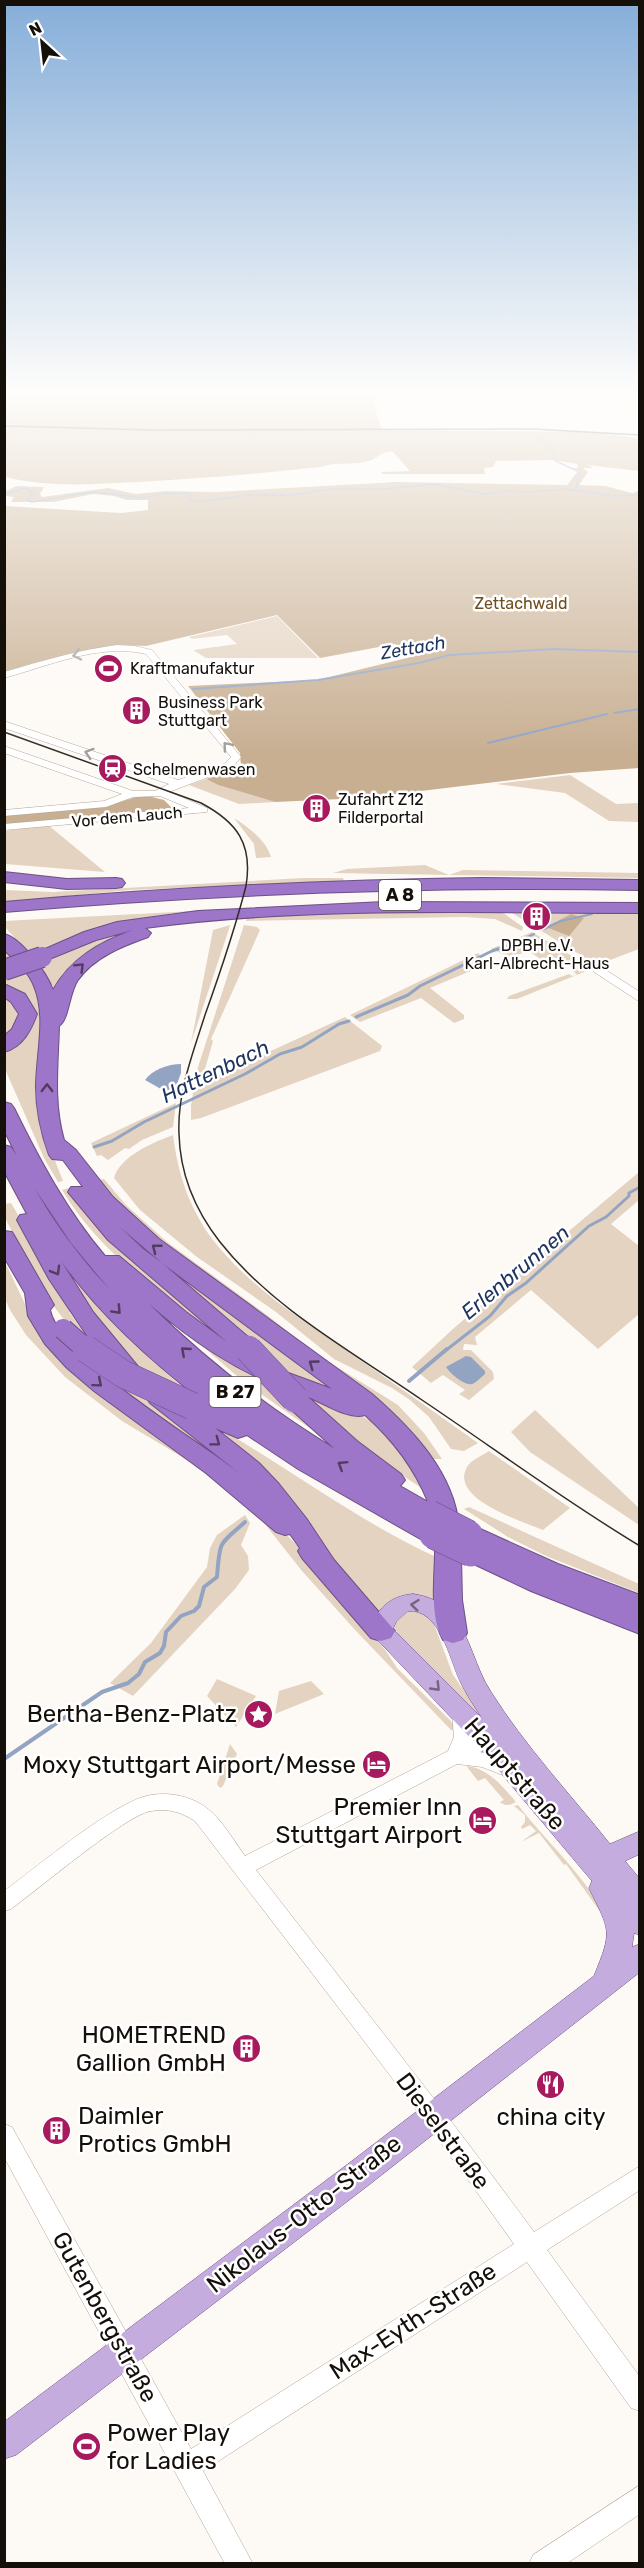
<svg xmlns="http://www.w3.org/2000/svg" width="644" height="2568" font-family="Rubik,sans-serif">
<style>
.green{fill:#e3d3c0}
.forest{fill:#c8af92}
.water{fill:#93a4c3}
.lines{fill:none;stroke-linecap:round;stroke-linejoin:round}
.stream-far3{stroke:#93a4c3;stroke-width:1.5}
.stream-far2{stroke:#93a4c3;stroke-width:2}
.stream-far1{stroke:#93a4c3;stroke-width:3}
.stream{stroke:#93a4c3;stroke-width:4}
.minor-casing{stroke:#b3a493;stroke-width:1}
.major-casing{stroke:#6d5186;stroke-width:1}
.highway-casing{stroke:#6d5186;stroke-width:2}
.minor{fill:#fff;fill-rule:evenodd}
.major{fill:#c4acdf;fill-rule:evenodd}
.highway{fill:#9d75c9;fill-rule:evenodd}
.tram{stroke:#322c26;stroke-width:1.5}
.highway-bridge-far1-casing{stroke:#6d5186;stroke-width:22;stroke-linecap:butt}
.highway-bridge-casing{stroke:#6d5186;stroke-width:28;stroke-linecap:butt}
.highway-bridge-far1{stroke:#9d75c9;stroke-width:20}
.highway-bridge{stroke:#9d75c9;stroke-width:27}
.oneway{stroke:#a19f9d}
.oneway2{stroke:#523d5f}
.oneway3{stroke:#75657f}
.labels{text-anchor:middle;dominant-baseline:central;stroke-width:5;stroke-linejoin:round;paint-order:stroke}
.far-park-label{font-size:16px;fill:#704d1c;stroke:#fff}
.far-poi-label{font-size:16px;fill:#150f09;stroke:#fff;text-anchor:start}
.far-street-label{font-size:16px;fill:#150f09;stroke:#fff}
.far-water-label{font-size:18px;font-style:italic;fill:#1f345e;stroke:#fff}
.shield{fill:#fff;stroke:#5b5753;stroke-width:1.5}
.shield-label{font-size:18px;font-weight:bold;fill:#150f09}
.water-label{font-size:21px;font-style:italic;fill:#1f345e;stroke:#fff}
.near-poi-label{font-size:24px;fill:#150f09;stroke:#fff;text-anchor:end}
.near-street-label{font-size:24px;fill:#150f09;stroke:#fff}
</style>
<rect width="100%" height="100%" fill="#fdfaf6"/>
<!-- green -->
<g class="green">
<path d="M277,616L318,658H206L193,650L237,644L227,635L192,639L189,637Z"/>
<path d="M570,775L616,804L639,803V822L609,821L565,793L496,784Z"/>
<path d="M206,779L218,785L275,802L239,804L189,785Z"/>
<path d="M234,818C248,827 266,840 271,857L256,858L254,844Z"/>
<path d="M48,825L105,872L5,864L4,831Z"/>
<path d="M425,865L449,875L463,870L639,873V878L333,873L347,869Z"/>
<path d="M303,878H343L344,881L130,890L5,902L4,890L53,892Z"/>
<path d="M421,901L615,902H640L639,905L388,903Z"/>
<path d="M348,903L174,913L136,919L120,922L30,955L5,927V921L23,920Z"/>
<path d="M417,909L499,910L523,927L522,931L495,919L465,917L246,921L247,917Z"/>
<path d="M507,910H589L639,913V949L597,965Z"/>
<path d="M160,923C113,939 83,945 55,989L36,962L80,942Z"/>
<path d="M230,925L228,932L191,1043L213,930Z"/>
<path d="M244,925L257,927L260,930L211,1039L213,1041L201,1083L345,1017L382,1046L380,1051L201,1118L191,1120V1105L198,1067Z"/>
<path d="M532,932L590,967L589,970L517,999H507L509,996L569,974L572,976L577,975L573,971L576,970L566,963H553L560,969L557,970L530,952L508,956L491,949Z"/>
<path d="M5,946L29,975L41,996L49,1145L63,1181L58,1182L44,1158L5,1069V1050L31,1024L5,984Z"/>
<path d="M478,953L487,964L430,988L464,1015V1019L454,1023L421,998L360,1022L350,1015Z"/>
<path d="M5,993L21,1012L19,1025L5,1038Z"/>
<path d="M176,1103L173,1127L142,1140L129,1149L125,1148L108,1160L101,1155L97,1156L91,1143Z"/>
<path d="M173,1135C178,1174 189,1208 213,1240C249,1286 299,1318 347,1351C391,1381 434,1412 478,1443L464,1451L451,1449L429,1417L410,1400L392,1388L334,1359L276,1312L197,1257L140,1210L114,1178C120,1156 154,1142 173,1135Z"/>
<path d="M639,1172V1200L611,1224L639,1246V1314L598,1349L531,1290L475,1337L477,1345L464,1344L463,1350H471L493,1372L494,1379L469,1400L459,1394L465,1390L443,1375L431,1383L412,1367L454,1328Z"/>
<path d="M104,1179L126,1205L167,1242L267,1315L313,1352L398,1405L424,1433L442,1459H430L144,1233L96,1180Z"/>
<path d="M69,1188L86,1211L238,1351C173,1304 105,1260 62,1190Z"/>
<path d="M86,1188L140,1244L167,1265L350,1396L288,1377L237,1326L129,1240Z"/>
<path d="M11,1203L74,1311L69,1312L91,1342L69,1326L45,1295L5,1218V1204Z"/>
<path d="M56,1259C98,1310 144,1355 195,1398L138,1373L117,1351Z"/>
<path d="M5,1262L25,1304L45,1335L270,1519L301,1549L386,1651L397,1668L450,1720L456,1730H451L357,1632L302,1571L257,1514L192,1463L122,1421L65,1377L26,1335L10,1310L5,1299Z"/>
<path d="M166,1315L260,1375L328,1441L244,1382Z"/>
<path d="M69,1343L169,1411L266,1495L112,1387Z"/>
<path d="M311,1398C345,1408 377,1418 400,1446C411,1459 418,1477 426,1491L396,1471L393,1473L324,1413Z"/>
<path d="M535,1410L639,1508V1525L530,1452L511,1432Z"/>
<path d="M199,1417C280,1461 353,1519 438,1558L441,1609L428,1602L378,1616Z"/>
<path d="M489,1451L570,1508L543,1530C521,1521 444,1497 469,1464C474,1459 483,1455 489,1451Z"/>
<path d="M469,1507L639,1584V1593L546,1556L508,1537L464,1509Z"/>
<path d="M245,1515L250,1523L241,1545L248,1556L249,1570L235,1589L133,1696L110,1683L151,1643L207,1567L210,1548L217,1535Z"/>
<path d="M405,1610L424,1613L434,1624L453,1675L483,1717L478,1719L399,1637L394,1626V1618Z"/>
<path d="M217,1679L256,1696L236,1727L207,1696Z"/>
<path d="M311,1681L324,1694L275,1714L279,1691Z"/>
<path d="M230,1744L237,1754L223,1786L220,1788L217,1784Z"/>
<path d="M468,1766C490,1770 502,1786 516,1802C510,1805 506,1807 500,1802L504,1800L485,1778L478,1781L467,1767Z"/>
<path d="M518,1805C545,1840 579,1870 602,1909L599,1910L566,1864L564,1865L539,1833L521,1842L536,1831L530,1825L522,1829L521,1827L525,1822V1815L514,1806Z"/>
</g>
<!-- forest -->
<g class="forest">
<path d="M5,395H378L373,402L382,430L586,432L639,438V471L588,465L593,468H583L588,472L579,485L605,486L632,493L639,491V768L570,773L363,798L275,802L218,785L206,779L241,767L240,753L188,686L317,680L415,656L395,644L320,658L277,615L146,646C96,644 51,659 5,672V506L121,513L148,510V500H127L114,496L93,494L54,502H11L14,497L5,496V491L17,486L44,487L40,494L42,497L108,488L136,494L165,491L215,492L396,482L567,485L577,472L572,468H578L577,464L553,460L496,461L493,467L484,468L485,474H382V472L410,471L393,452C383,451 380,456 372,460C358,466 337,461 320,467C259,474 198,479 137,482C92,484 49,488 5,477Z"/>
<path d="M148,796L164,800L172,808L168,812L5,826V815L107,806L136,797Z"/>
<path d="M571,914L584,918L569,936L546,927Z"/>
</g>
<!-- water -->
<g class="water">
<path d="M181,1064V1073L174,1092L168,1093L145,1080C152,1070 168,1064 181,1064Z"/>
<path d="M466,1356L471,1357L485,1371V1374C481,1377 476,1383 472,1384C464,1386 450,1373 446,1367Z"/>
</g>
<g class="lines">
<!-- stream-far3 -->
<g class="stream-far3">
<path d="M539,438L556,455"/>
<path d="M556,458V461L575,470"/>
<path d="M575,491L580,473L578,472"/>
<path d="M4,494L26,488L33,492L27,500L32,502L92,492L145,498L160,494L190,493V500L200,502L249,495H294L332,489H385L433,484L486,494L504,491L531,492L565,489L614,496L640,495"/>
</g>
<!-- stream-far2 -->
<g class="stream-far2">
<path d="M193,689L318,680L419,663L449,655L554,649L640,652"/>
<path d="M614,713L640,709"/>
<path d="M488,743L607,714"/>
<path d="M544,929L561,921L592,914"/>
<path d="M510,945L534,934"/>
</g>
<!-- stream-far1 -->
<g class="stream-far1">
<path d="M356,1017L408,995L420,986L492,951L513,944"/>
<path d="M94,1147L112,1141L144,1122L245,1074L280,1054L302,1047L339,1024L349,1021"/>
<path d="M445,1351L490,1316L507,1296L526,1283L589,1226L606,1217L629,1196V1193L640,1187"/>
</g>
<!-- stream -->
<g class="stream">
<path d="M409,1381L447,1349"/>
<path d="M4,1759L102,1692L128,1683L139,1674L145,1662L160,1653L164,1646L166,1632L181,1616L194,1611L199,1606L204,1587L217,1577C220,1540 218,1546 245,1522"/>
</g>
<defs>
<g id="minor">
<path d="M117,645L135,646L152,650L241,757L232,768L169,792L207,808V812L4,830V824L189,808L160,796L133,797L106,807L4,816V810L104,801L122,794L4,753V746L133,791H155L169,784L4,728V721L178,780L224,764L231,757L146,654C99,643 49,666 4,678V672C42,661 79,650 117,645Z"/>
<path d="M598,965L640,992V1002L594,972V966Z"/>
<path d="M461,1706L468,1708L470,1713L473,1738L494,1729L501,1731L504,1736L501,1741L480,1752L520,1766L523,1771L520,1776L513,1779L482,1767L457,1764L256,1870C349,1990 444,2109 534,2232L640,2166V2190L547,2250L640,2377V2411L631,2408L527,2262L203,2471L253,2564H225L4,2157V2124L12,2127L191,2449L514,2244C412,2100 302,1961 195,1821C181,1812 168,1808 151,1811C127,1814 36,1891 11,1909L4,1911V1891C36,1868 116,1800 151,1795C171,1792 191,1796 208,1809C222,1820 234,1841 245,1856L448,1751L454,1737L452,1713L454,1708Z"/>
<path d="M640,2485V2514L566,2564H529L533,2555Z"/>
</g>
<path id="major" d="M413,1594C428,1596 442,1602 452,1614C471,1637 475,1668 491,1692C525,1746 570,1794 610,1844L640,1831V1854L625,1861L640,1879V1935L634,1933L632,1947L640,1944V1972L370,2184L16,2455L4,2459V2422L348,2164L594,1976C613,1930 610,1931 589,1888L592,1881L479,1747L369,1631C377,1609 389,1596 413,1594ZM408,1611C440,1608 450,1660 460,1681C466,1694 474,1706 482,1718L393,1629L396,1622Z"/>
<g id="highway">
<path d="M4,872L67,879L116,878L122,879L125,883L122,887L116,888L67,889L4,882Z"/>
<path d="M481,878L640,880V890C427,886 216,894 4,912V902C163,888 322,880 481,878Z"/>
<path d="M384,902L640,903V913C475,913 308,906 145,928L151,933L148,937C123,946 94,957 78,980C69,992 69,1020 59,1026C58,1065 53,1102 64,1140L76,1150L113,1197L159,1239L372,1394C411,1428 455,1473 459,1528L469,1525L478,1528L558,1564L640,1595V1634L531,1591L461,1558L462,1600L467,1633L463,1640L453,1643L443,1640C428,1613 436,1574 435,1544L424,1541L298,1469L247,1435L238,1438L215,1428L259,1463L279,1484L306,1518L334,1560L395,1631L391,1638L381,1641L371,1638L302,1558L298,1551L300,1548L290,1534L285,1535L276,1532L206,1473L94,1391L67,1368L45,1344L28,1316L25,1293L4,1257V1231L12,1232L15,1237L54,1305L50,1310C59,1357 197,1440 238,1472L150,1403L146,1397L150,1391C164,1387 171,1395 182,1403L183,1400L192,1398L204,1402C152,1362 100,1315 61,1261L93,1312L140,1369L136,1374L128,1377L120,1374L90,1340L49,1279L17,1220L20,1215L27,1214L4,1171V1145L11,1147L17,1156L4,1130V1102L11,1104L14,1108C40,1161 67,1211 105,1256H119L186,1312L227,1342L108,1240L68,1192L71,1187H83L63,1160L52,1159L49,1155C41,1133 36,1110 36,1087C36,1054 47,1017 34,986C28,971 15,960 4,950V934C21,938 47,973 53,990C71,958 100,942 133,930L96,940L42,962L36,961L33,957L36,953L84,932L117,922L198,911ZM35,1189L71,1243L110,1290C81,1259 56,1226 35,1189ZM120,1227L143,1249L332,1389L272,1367L247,1354L254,1352L258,1347L254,1342ZM148,1303C192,1341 237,1372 292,1392L286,1393L283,1399L286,1405L335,1449C267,1408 205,1359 148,1303ZM308,1397C324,1403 348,1420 365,1415C393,1440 414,1467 428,1502L400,1486L405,1480L401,1474L357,1441ZM461,1541L468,1544L461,1548Z"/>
<path d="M4,984L25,994L37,1014C31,1030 23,1047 4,1052V1036L12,1029L19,1014L11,1002L4,997Z"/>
</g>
</defs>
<!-- minor casing -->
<use href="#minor" class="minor-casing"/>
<!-- major casing -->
<use href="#major" class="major-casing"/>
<!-- highway casing -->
<use href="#highway" class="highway-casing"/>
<!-- minor -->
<use href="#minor" class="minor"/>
<!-- major -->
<use href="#major" class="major"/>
<!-- highway -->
<use href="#highway" class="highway"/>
<!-- tram -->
<g class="tram">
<path d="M4,426L152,430L533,429L640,435"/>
<path d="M4,732L201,803C237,822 253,844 246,886C235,929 220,973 205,1015C193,1053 177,1093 179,1134C180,1174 195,1210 220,1242C273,1309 353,1352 422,1400C495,1449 565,1501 640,1546"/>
</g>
<defs>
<g id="highway-bridge-far1">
<path d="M4,970L42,957"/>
<path d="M63,1329L88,1351"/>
<path d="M246,1347L249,1351"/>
</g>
<g id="highway-bridge">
<path d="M86,1349L123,1374L192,1406"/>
<path d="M248,1349L295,1399"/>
<path d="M430,1514L469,1534"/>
<path d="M433,1535L471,1553"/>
</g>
</defs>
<!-- highway-bridge-far1 casing -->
<use href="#highway-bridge-far1" class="highway-bridge-far1-casing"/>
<!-- highway-bridge casing -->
<use href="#highway-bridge" class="highway-bridge-casing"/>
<!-- highway-bridge-far1 -->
<use href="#highway-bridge-far1" class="highway-bridge-far1"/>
<!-- highway-bridge -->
<use href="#highway-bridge" class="highway-bridge"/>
</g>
<!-- one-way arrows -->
<defs><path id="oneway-chevron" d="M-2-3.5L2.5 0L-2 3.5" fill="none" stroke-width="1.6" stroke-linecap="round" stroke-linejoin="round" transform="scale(1.5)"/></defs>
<g class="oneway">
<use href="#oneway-chevron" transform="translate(77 655) rotate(168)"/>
<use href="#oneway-chevron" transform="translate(227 746) rotate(-130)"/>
<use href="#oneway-chevron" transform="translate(89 753) rotate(-162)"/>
</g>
<g class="oneway2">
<use href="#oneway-chevron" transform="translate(80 967) rotate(-45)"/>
<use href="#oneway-chevron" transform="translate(47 1088) rotate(-90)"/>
<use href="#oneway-chevron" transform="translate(156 1248) rotate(-142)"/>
<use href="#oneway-chevron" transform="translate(56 1271) rotate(60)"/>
<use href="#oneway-chevron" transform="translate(117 1310) rotate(47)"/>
<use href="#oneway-chevron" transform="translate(185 1351) rotate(-139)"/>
<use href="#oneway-chevron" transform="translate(313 1364) rotate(-144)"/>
<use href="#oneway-chevron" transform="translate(98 1383) rotate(40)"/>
<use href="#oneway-chevron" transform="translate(216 1442) rotate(37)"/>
<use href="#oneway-chevron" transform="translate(342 1465) rotate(-148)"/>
</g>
<g class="oneway3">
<use href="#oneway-chevron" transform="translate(415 1605) rotate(-174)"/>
<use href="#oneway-chevron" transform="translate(436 1687) rotate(46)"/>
</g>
<!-- sky -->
<linearGradient id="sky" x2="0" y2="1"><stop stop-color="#86aed9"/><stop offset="0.52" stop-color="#fefdfb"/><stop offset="1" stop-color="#fefdfb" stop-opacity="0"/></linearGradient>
<rect width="644" height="755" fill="url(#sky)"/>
<!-- icons -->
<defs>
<symbol id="stadium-disc" viewBox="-11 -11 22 22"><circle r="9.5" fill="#a71b5e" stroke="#fff"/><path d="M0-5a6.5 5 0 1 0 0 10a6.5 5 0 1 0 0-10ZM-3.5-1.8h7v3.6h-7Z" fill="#fff"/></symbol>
<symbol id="building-disc" viewBox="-11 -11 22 22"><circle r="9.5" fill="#a71b5e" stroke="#fff"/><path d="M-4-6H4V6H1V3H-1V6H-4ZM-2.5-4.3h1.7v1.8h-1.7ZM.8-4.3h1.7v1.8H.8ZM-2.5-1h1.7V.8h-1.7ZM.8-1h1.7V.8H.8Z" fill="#fff"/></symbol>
<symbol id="station-disc" viewBox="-11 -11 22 22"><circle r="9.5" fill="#a71b5e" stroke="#fff"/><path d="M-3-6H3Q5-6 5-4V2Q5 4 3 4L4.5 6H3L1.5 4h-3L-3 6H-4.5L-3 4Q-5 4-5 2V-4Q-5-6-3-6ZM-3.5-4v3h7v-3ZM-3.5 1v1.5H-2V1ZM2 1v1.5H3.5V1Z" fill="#fff"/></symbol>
<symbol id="sight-disc" viewBox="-11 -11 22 22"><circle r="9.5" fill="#a71b5e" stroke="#fff"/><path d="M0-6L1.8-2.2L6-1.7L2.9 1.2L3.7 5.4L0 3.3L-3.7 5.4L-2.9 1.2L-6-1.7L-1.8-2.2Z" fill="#fff"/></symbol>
<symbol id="hotel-disc" viewBox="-11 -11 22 22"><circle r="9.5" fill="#a71b5e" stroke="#fff"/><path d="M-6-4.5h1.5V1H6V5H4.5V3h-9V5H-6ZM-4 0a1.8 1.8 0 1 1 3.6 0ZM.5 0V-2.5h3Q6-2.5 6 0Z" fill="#fff"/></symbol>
<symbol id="restaurant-disc" viewBox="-11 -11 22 22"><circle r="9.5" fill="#a71b5e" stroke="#fff"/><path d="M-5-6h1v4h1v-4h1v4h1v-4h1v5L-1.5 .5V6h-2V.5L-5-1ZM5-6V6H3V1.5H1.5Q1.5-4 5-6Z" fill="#fff"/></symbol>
</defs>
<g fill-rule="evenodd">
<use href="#stadium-disc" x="92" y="652" width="33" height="33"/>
<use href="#building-disc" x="120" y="694" width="33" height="33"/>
<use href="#station-disc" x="96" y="752" width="33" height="33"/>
<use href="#building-disc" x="300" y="792" width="33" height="33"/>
<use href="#building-disc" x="520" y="900" width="33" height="33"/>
<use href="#sight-disc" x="242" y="1698" width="33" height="33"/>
<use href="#hotel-disc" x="360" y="1748" width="33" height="33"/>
<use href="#hotel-disc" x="466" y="1804" width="33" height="33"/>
<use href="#building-disc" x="230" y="2032" width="33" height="33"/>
<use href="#restaurant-disc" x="534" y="2068" width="33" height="33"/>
<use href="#building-disc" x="40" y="2114" width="33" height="33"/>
<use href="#stadium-disc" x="70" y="2430" width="33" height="33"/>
</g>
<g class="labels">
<!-- far-park labels -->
<g class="far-park-label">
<text x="521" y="603">Zettachwald</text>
</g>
<!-- far-poi labels -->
<g class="far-poi-label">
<text x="130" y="668">Kraftmanufaktur</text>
<text x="158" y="702">Business Park<tspan x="158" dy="18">Stuttgart</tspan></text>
<text x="133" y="769">Schelmenwasen</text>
<text x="338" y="799">Zufahrt Z12<tspan x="338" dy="18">Filderportal</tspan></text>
<text x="537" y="945" text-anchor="middle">DPBH e.V.<tspan x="537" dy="18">Karl-Albrecht-Haus</tspan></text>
</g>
<!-- far-street labels -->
<g class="far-street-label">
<text transform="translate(127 817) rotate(-5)">Vor dem Lauch</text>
</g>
<!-- far-water labels -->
<g class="far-water-label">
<text transform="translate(413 648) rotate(-10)">Zettach</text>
</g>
<!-- shield labels -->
<g class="shield">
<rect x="379" y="880" width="42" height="30" rx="4.5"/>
<rect x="209.5" y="1377" width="51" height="30" rx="4.5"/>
</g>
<g class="shield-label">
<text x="400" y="895">A 8</text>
<text x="235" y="1392">B 27</text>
</g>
<!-- water labels -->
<g class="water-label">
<text transform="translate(215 1071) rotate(-26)">Hattenbach</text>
<text transform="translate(515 1272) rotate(-40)">Erlenbrunnen</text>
</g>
<!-- near-poi labels -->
<g class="near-poi-label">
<text x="237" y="1714">Bertha-Benz-Platz</text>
<text x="356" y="1765">Moxy Stuttgart Airport/Messe</text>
<text x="462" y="1807">Premier Inn<tspan x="462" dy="28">Stuttgart Airport</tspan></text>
<text x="226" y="2035">HOMETREND<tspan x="226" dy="28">Gallion GmbH</tspan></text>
<text x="78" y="2116" text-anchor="start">Daimler<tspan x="78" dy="28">Protics GmbH</tspan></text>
<text x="551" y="2117" text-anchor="middle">china city</text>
<text x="107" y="2433" text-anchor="start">Power Play<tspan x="107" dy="28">for Ladies</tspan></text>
</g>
<!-- near-street labels -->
<g class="near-street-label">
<text transform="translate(515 1774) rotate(49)">Hauptstraße</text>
<text transform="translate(443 2131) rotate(53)">Dieselstraße</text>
<text transform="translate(304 2214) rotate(-38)">Nikolaus-Otto-Straße</text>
<text transform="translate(105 2317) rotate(61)">Gutenbergstraße</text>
<text transform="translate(413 2321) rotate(-33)">Max-Eyth-Straße</text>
</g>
</g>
<!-- border -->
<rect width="644" height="2568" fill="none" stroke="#150f09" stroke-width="12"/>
<!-- north arrow -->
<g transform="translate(42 42) rotate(333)" stroke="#ffffff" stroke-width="4.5" paint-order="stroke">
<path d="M0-4.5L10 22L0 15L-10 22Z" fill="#150f09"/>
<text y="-9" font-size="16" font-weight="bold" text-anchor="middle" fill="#150f09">N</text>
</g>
</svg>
